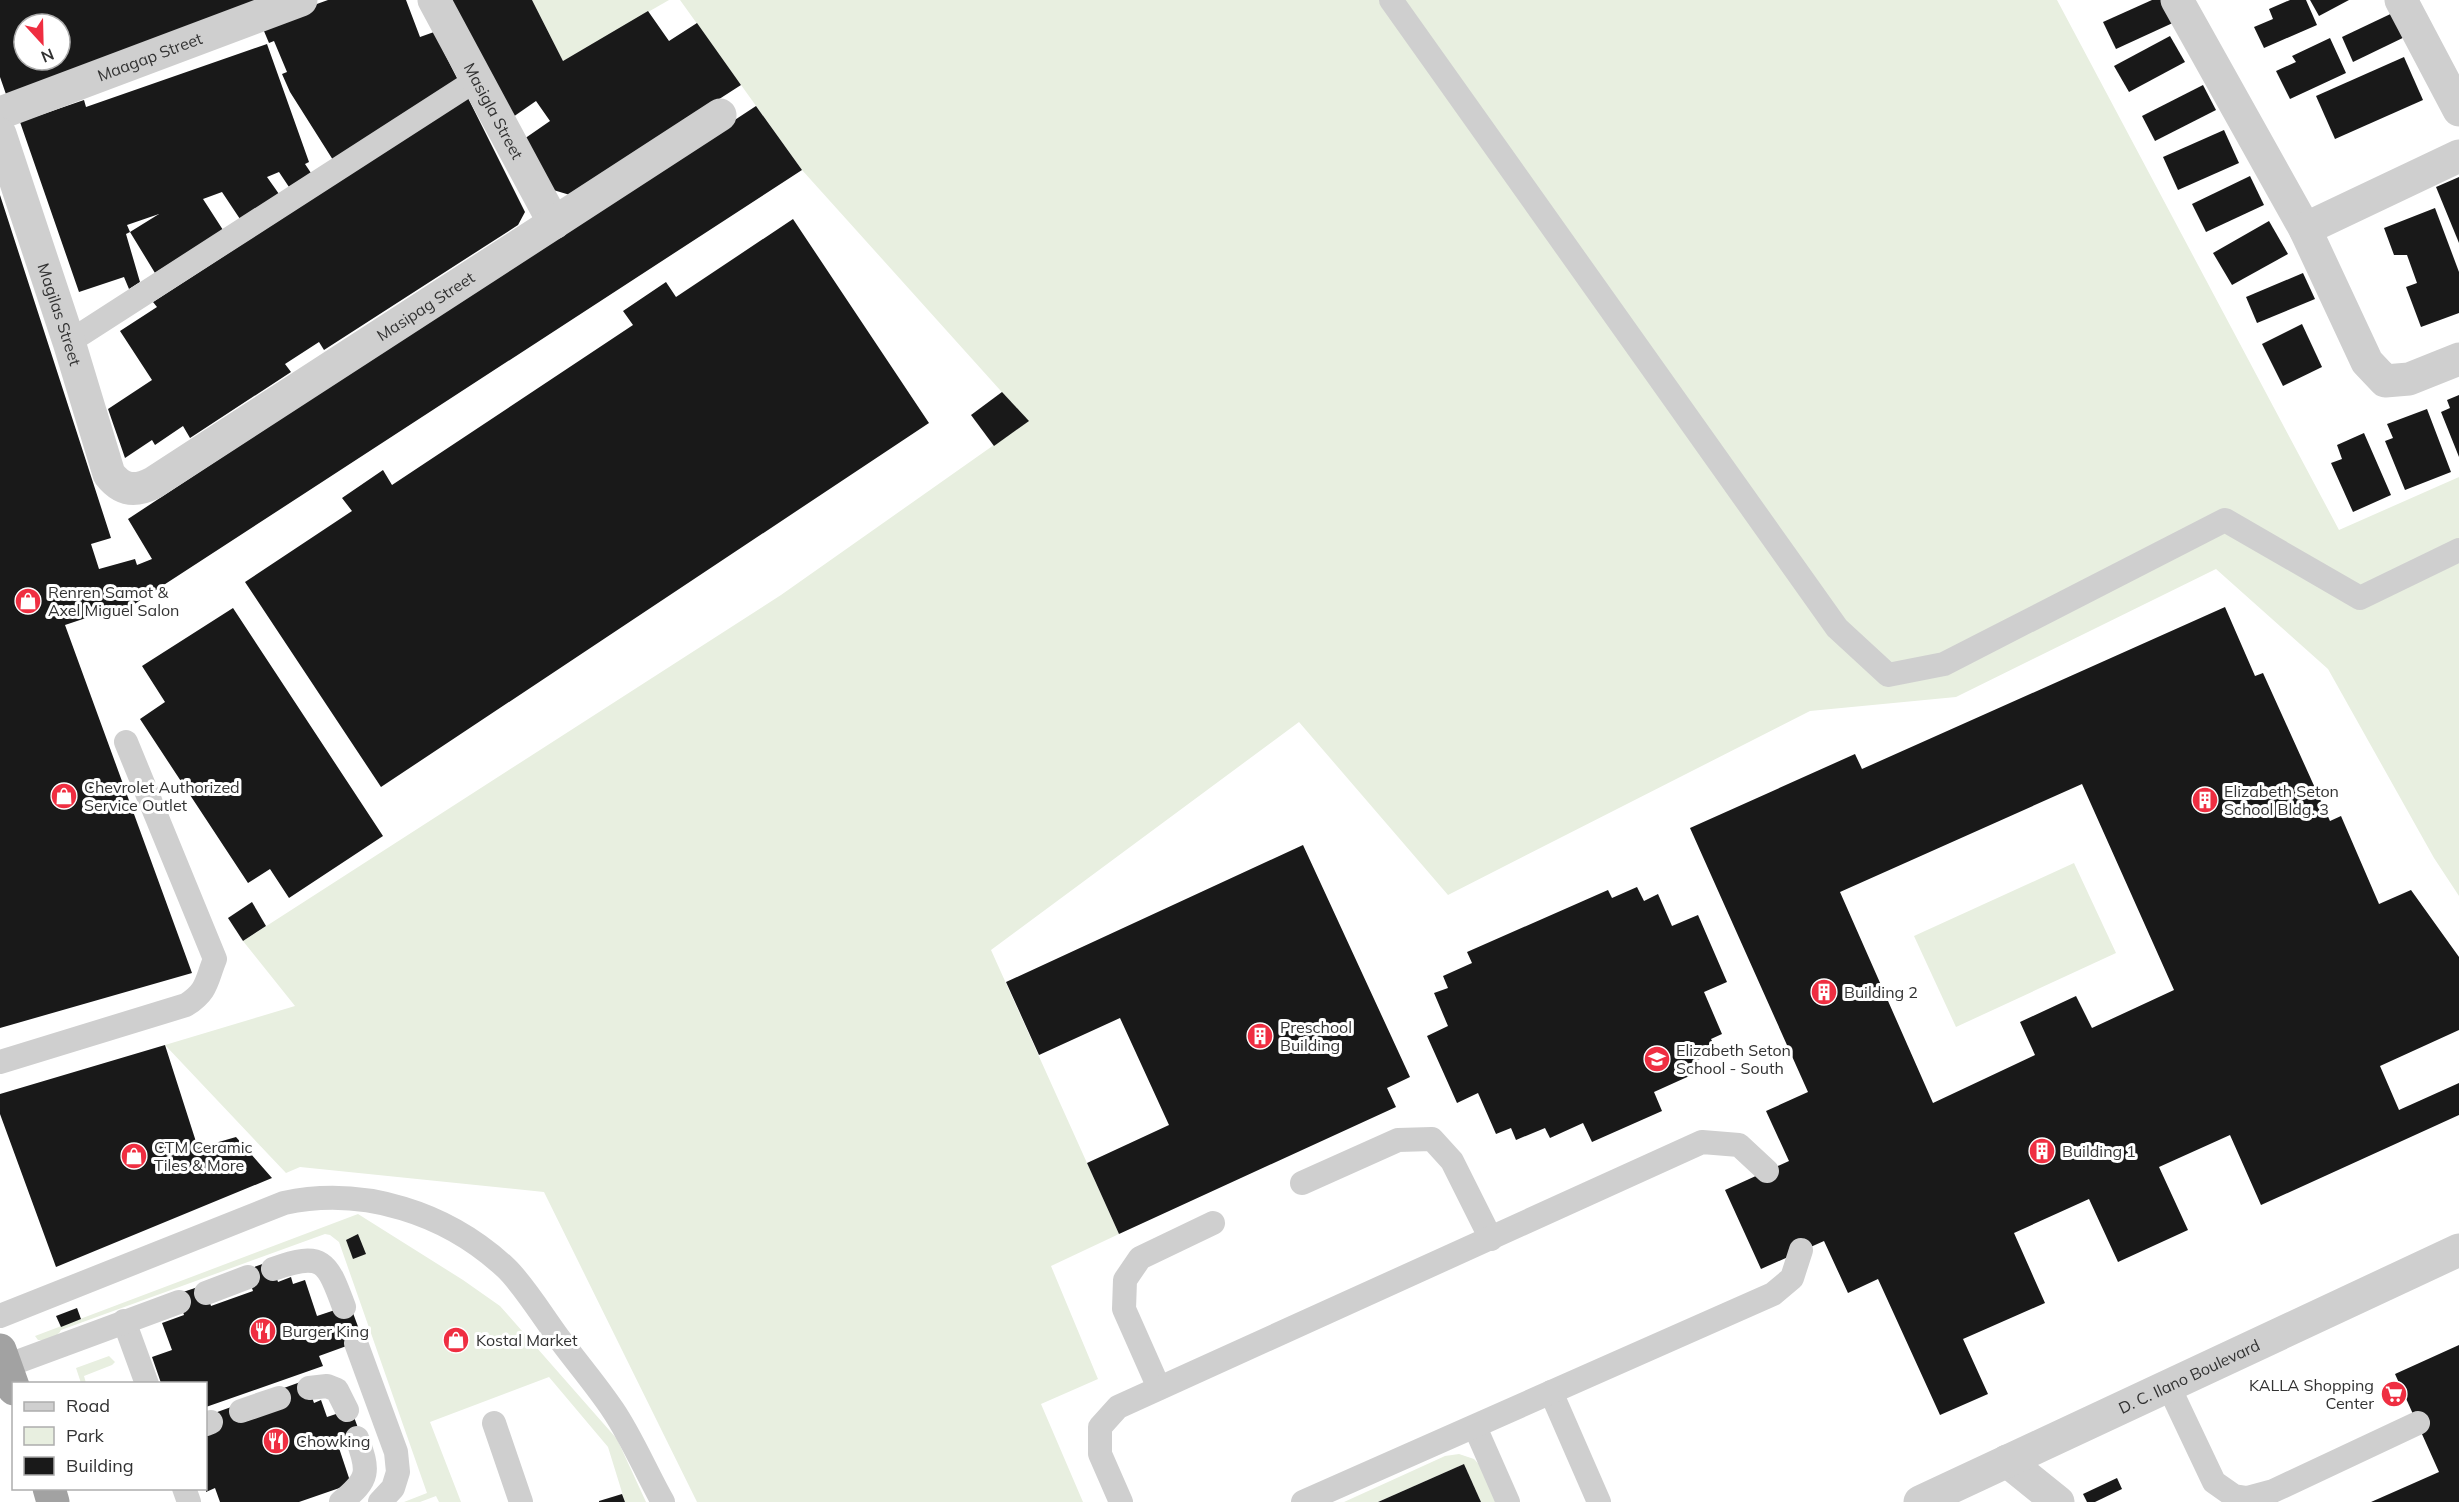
<svg xmlns="http://www.w3.org/2000/svg" width="2459" height="1502" font-family="Mulish,sans-serif">
<style>
.green{fill:#e8efe0}
.building{fill:#191919;fill-rule:evenodd}
.lines{fill:none;stroke-linecap:round;stroke-linejoin:round}
.service{stroke:#cfcfcf;stroke-width:24}
.minor{stroke:#cfcfcf;stroke-width:33}
.tertiary{stroke:#cfcfcf;stroke-width:33}
.trunk{stroke:#a2a2a2;stroke-width:33}
.labels{text-anchor:middle;dominant-baseline:central;stroke-width:6;stroke-linejoin:round;paint-order:stroke}
.street-label{font-size:16px;fill:#323232;stroke:#fff}
.poi-label{font-size:16px;fill:#323232;stroke:#fff;text-anchor:start}
</style>
<rect width="100%" height="100%" fill="#fff"/>
<!-- green -->
<g class="green">
<path d="M532,0H669L563,61Z"/>
<path d="M680,0H2057L2339,530L2459,477V896L2434,858L2328,669L2216,569L1956,697L1810,711L1448,895L1299,722L991,950L1119,1234L1051,1266L1098,1379L1041,1404L1083,1502H697L544,1192L300,1167L286,1173L165,1045L295,1006L243,941L781,595L1028,421L802,170Z"/>
<path d="M2074,863L2116,953L1956,1027L1914,936Z"/>
<path d="M358,1214L463,1280L500,1306L617,1439L646,1502H625L608,1447L549,1377L430,1422L461,1502H439L436,1496L420,1502H404L427,1493L339,1242L330,1235L325,1234L61,1330C58,1337 45,1341 38,1340L35,1336Z"/>
<path d="M109,1356L115,1362L112,1365L84,1376L86,1383H81L76,1368Z"/>
<path d="M1459,1454L1474,1459L1484,1470L1500,1502H1481L1464,1464L1378,1502H1344L1445,1456Z"/>
</g>
<!-- building -->
<g class="building">
<path d="M0,0H278L8,100L0,77ZM24,24H60V60H24Z"/>
<path d="M328,0H406L420,37L434,32L458,80L333,160L290,92L282,74L287,72L274,41L269,43L261,24Z"/>
<path d="M452,0H532L563,61L648,11L669,41L697,23L741,85L570,195L550,189L524,139L550,121L536,101L513,117Z"/>
<path d="M2152,0H2167L2177,21L2116,49L2103,22Z"/>
<path d="M2290,0H2306L2317,25L2264,48L2254,27L2273,19L2269,9Z"/>
<path d="M2310,0H2349L2319,16Z"/>
<path d="M2401,9L2413,33L2353,62L2342,37Z"/>
<path d="M2170,36L2185,62L2129,92L2114,66Z"/>
<path d="M2330,38L2346,73L2290,99L2276,71L2296,62L2292,56Z"/>
<path d="M267,44L309,162L305,164L311,173L289,187L279,172L267,177L279,194L240,219L222,192L203,199L223,230L155,273L130,232L159,214L127,225L130,232L126,234L140,282L129,289L124,277L79,292L20,122L84,100L86,107Z"/>
<path d="M2404,57L2423,100L2335,139L2316,96Z"/>
<path d="M2203,85L2216,110L2155,141L2142,116Z"/>
<path d="M468,98L525,212L518,225L324,350L319,342L285,364L291,372L190,438L183,426L155,445L152,440L125,458L108,409L152,380L120,331L157,307L153,302Z"/>
<path d="M756,106L802,170L116,616L113,609L65,625L192,973L0,1028V195L111,538L91,544L99,569L135,559L137,565L152,559L128,519Z"/>
<path d="M2224,130L2239,163L2178,190L2163,157Z"/>
<path d="M2250,176L2264,205L2206,232L2192,204Z"/>
<path d="M2459,177V243L2436,187Z"/>
<path d="M2435,208L2459,272V313L2421,327L2406,287L2417,283L2407,255H2394L2384,228Z"/>
<path d="M793,219L929,423L381,787L245,582L352,511L342,498L383,470L392,485L633,325L623,311L666,282L676,297Z"/>
<path d="M2269,221L2288,254L2232,285L2213,253Z"/>
<path d="M2303,273L2315,299L2257,323L2246,297Z"/>
<path d="M2302,324L2322,367L2283,386L2262,344Z"/>
<path d="M1002,392L1029,421L994,446L971,415Z"/>
<path d="M2459,395V457L2441,412L2450,408L2447,400Z"/>
<path d="M2427,409L2451,472L2405,490L2385,441L2393,438L2387,424Z"/>
<path d="M2364,433L2391,495L2353,512L2331,463L2342,459L2337,445Z"/>
<path d="M2225,607L2255,676L2263,673L2330,821L2341,816L2379,904L2411,890L2459,957V1030L2380,1066L2399,1110L2459,1083V1115L2261,1205L2230,1135L2159,1167L2188,1230L2118,1262L2089,1199L2014,1233L2045,1303L1963,1339L1988,1394L1940,1415L1878,1279L1848,1293L1824,1241L1761,1269L1725,1190L1789,1161L1766,1111L1808,1092L1690,828L1855,754L1862,769ZM2082,784L2174,990L2092,1028L2076,996L2020,1022L2035,1055L1933,1103L1840,892Z"/>
<path d="M233,608L383,836L289,898L270,869L248,883L140,719L165,702L142,666Z"/>
<path d="M1303,845L1410,1077L1387,1088L1396,1107L1119,1234L1087,1163L1169,1125L1120,1018L1039,1055L1006,982Z"/>
<path d="M1637,887L1644,901L1658,894L1672,926L1698,915L1727,982L1704,992L1722,1034L1711,1039L1717,1051L1691,1063L1696,1073L1654,1092L1662,1111L1592,1142L1583,1123L1550,1138L1545,1128L1516,1140L1511,1128L1496,1134L1478,1093L1457,1103L1427,1036L1448,1026L1434,993L1448,988L1443,976L1472,963L1467,952L1608,890L1612,898Z"/>
<path d="M252,902L266,926L243,941L228,918Z"/>
<path d="M165,1045L198,1148L236,1137L272,1178L56,1267L0,1114V1094Z"/>
<path d="M358,1234L366,1254L353,1259L346,1240Z"/>
<path d="M271,1261L278,1282L291,1277L293,1284L305,1280L317,1316L350,1305L363,1340L319,1356L323,1366L206,1407V1383H161L152,1357L172,1350L162,1323L184,1315L177,1294L204,1285L211,1306L253,1291L246,1270Z"/>
<path d="M77,1308L81,1319L61,1327L56,1316Z"/>
<path d="M2459,1345V1502H2371L2439,1472L2395,1374Z"/>
<path d="M306,1380L314,1403L321,1400L327,1417L351,1409L361,1436L338,1445L351,1484L299,1502H220L215,1488L206,1492V1435L209,1415Z"/>
<path d="M1464,1464L1481,1502H1378Z"/>
<path d="M2117,1478L2122,1489L2095,1502H2087L2083,1494Z"/>
<path d="M622,1494L625,1502H599V1501Z"/>
</g>
<g class="lines">
<!-- service -->
<g class="service">
<path d="M1391,0L1837,628L1888,675L1944,664L2225,520L2360,598L2459,550"/>
<path d="M69,342L476,80"/>
<path d="M0,1062L186,1005C208,991 206,981 215,959L126,742"/>
<path d="M1302,1183L1398,1140L1432,1139L1452,1161L1491,1239"/>
<path d="M273,1269C323,1251 327,1261 344,1307"/>
<path d="M206,1293L248,1277"/>
<path d="M0,1316L284,1203C364,1186 447,1213 506,1268C524,1285 545,1320 561,1341C578,1364 597,1386 613,1410C632,1438 646,1472 663,1502"/>
<path d="M124,1321L147,1384"/>
<path d="M356,1343L396,1452L398,1472L393,1488L380,1502"/>
<path d="M6,1366L179,1302"/>
<path d="M2169,1387L2214,1482L2234,1496L2247,1498L2273,1491L2418,1423"/>
<path d="M309,1388L327,1386L337,1390L347,1410"/>
<path d="M1159,1388L1124,1309L1125,1280L1140,1258L1213,1223"/>
<path d="M1551,1392L1599,1502"/>
<path d="M241,1411L279,1398"/>
<path d="M494,1423L521,1502"/>
<path d="M206,1424L211,1422"/>
<path d="M1475,1427L1508,1502"/>
<path d="M184,1488L189,1502"/>
<path d="M341,1502C370,1479 369,1471 357,1438"/>
<path d="M1121,1502L1100,1454V1427L1118,1407L1702,1142L1739,1145L1767,1171"/>
<path d="M1303,1502L1773,1294L1792,1278L1801,1250"/>
</g>
<!-- minor -->
<g class="minor">
<path id="s1" d="M434,0L554,223"/>
<path d="M2177,0L2305,229"/>
<path d="M2401,0L2459,110"/>
<path id="s2" d="M0,113L301,0"/>
<path id="s3" d="M0,134L69,342L109,474C122,491 135,492 153,483L720,115"/>
<path d="M2459,156L2305,229L2367,362L2385,381L2409,379L2459,359"/>
<path d="M2007,1461L2058,1502"/>
</g>
<!-- tertiary -->
<path class="tertiary" id="s4" d="M1920,1502L2459,1250"/>
<!-- trunk -->
<g class="trunk">
<path d="M0,1350L14,1389"/>
<path d="M49,1488L53,1502"/>
</g>
</g>
<!-- icons -->
<defs>
<symbol id="shop-disc" viewBox="-11 -11 22 22"><circle r="9.5" fill="#ef2e41" stroke="#fff"/><path d="M-5-2.5h2.3a2.7 3.5 0 0 1 5.4 0H5L5.5 6h-11ZM-1.5-2.5h3a1.5 2.3 0 0 0-3 0Z" fill="#fff"/></symbol>
<symbol id="building-disc" viewBox="-11 -11 22 22"><circle r="9.5" fill="#ef2e41" stroke="#fff"/><path d="M-4-6H4V6H1V3H-1V6H-4ZM-2.5-4.3h1.7v1.8h-1.7ZM.8-4.3h1.7v1.8H.8ZM-2.5-1h1.7V.8h-1.7ZM.8-1h1.7V.8H.8Z" fill="#fff"/></symbol>
<symbol id="school-disc" viewBox="-11 -11 22 22"><circle r="9.5" fill="#ef2e41" stroke="#fff"/><path d="M0-5L7-2L0 1L-7-2ZM-4 1L0 2.5L4 1V4Q0 6-4 4Z" fill="#fff"/></symbol>
<symbol id="restaurant-disc" viewBox="-11 -11 22 22"><circle r="9.5" fill="#ef2e41" stroke="#fff"/><path d="M-5-6h1v4h1v-4h1v4h1v-4h1v5L-1.5 .5V6h-2V.5L-5-1ZM5-6V6H3V1.5H1.5Q1.5-4 5-6Z" fill="#fff"/></symbol>
<symbol id="supermarket-disc" viewBox="-11 -11 22 22"><circle r="9.5" fill="#ef2e41" stroke="#fff"/><path d="M-6-5.5h2.5l.6 2H6L4.5 2H-2.5L-4.4-4H-6ZM-1.5 3.2a1.3 1.3 0 1 0 .1 0ZM3 3.2a1.3 1.3 0 1 0 .1 0Z" fill="#fff"/></symbol>
</defs>
<g fill-rule="evenodd">
<use href="#shop-disc" x="13" y="586" width="30" height="30"/>
<use href="#shop-disc" x="49" y="781" width="30" height="30"/>
<use href="#building-disc" x="2190" y="785" width="30" height="30"/>
<use href="#building-disc" x="1809" y="977" width="30" height="30"/>
<use href="#building-disc" x="1245" y="1021" width="30" height="30"/>
<use href="#school-disc" x="1642" y="1044" width="30" height="30"/>
<use href="#building-disc" x="2027" y="1136" width="30" height="30"/>
<use href="#shop-disc" x="119" y="1141" width="30" height="30"/>
<use href="#restaurant-disc" x="248" y="1316" width="30" height="30"/>
<use href="#shop-disc" x="441" y="1325" width="30" height="30"/>
<use href="#supermarket-disc" x="2379" y="1379" width="30" height="30"/>
<use href="#restaurant-disc" x="261" y="1426" width="30" height="30"/>
</g>
<g class="labels">
<!-- street labels -->
<g class="street-label">
<text stroke="none"><textPath href="#s2" startOffset="160">Maagap Street</textPath></text>
<text stroke="none"><textPath href="#s1" startOffset="126">Masigla Street</textPath></text>
<text stroke="none"><textPath href="#s3" startOffset="732">Masipag Street</textPath></text>
<text stroke="none"><textPath href="#s3" startOffset="190">Magilas Street</textPath></text>
<text stroke="none"><textPath href="#s4" startOffset="297">D. C. Ilano Boulevard</textPath></text>
</g>
<!-- poi labels -->
<g class="poi-label">
<text x="48" y="592">Renren Samot &amp;<tspan x="48" dy="18">Axel Miguel Salon</tspan></text>
<text x="84" y="787">Chevrolet Authorized<tspan x="84" dy="18">Service Outlet</tspan></text>
<text x="2224" y="791">Elizabeth Seton<tspan x="2224" dy="18">School Bldg. 3</tspan></text>
<text x="1844" y="992">Building 2</text>
<text x="1280" y="1027">Preschool<tspan x="1280" dy="18">Building</tspan></text>
<text x="1676" y="1050">Elizabeth Seton<tspan x="1676" dy="18">School - South</tspan></text>
<text x="154" y="1147">CTM Ceramic<tspan x="154" dy="18">Tiles &amp; More</tspan></text>
<text x="2062" y="1151">Building 1</text>
<text x="282" y="1331">Burger King</text>
<text x="476" y="1340">Kostal Market</text>
<text x="2374" y="1385" text-anchor="end">KALLA Shopping<tspan x="2374" dy="18">Center</tspan></text>
<text x="296" y="1441">Chowking</text>
</g>
</g>
<!-- legend -->
<rect x="12" y="1382" width="195" height="108" fill="#ffffff" stroke="#adadad" stroke-width="1.5"/>
<rect x="24" y="1402" width="30" height="9" fill="#cfcfcf" stroke="#adadad" stroke-width="1.5"/>
<text x="66" y="1412" font-size="18" fill="#323232">Road</text>
<rect x="24" y="1427" width="30" height="18" fill="#e8efe0" stroke="#adadad" stroke-width="1.5"/>
<text x="66" y="1442" font-size="18" fill="#323232">Park</text>
<rect x="24" y="1457" width="30" height="18" fill="#191919" stroke="#adadad" stroke-width="1.5"/>
<text x="66" y="1472" font-size="18" fill="#323232">Building</text>
<!-- north arrow -->
<g transform="translate(42 42) rotate(158)"><circle r="28" fill="#ffffff" stroke="#adadad" stroke-width="1.5"/>
<path d="M0-4.5L10 22L0 15L-10 22Z" fill="#ef2e41"/>
<text y="-9" font-size="16" font-weight="bold" text-anchor="middle" fill="#323232">N</text>
</g>
</svg>
